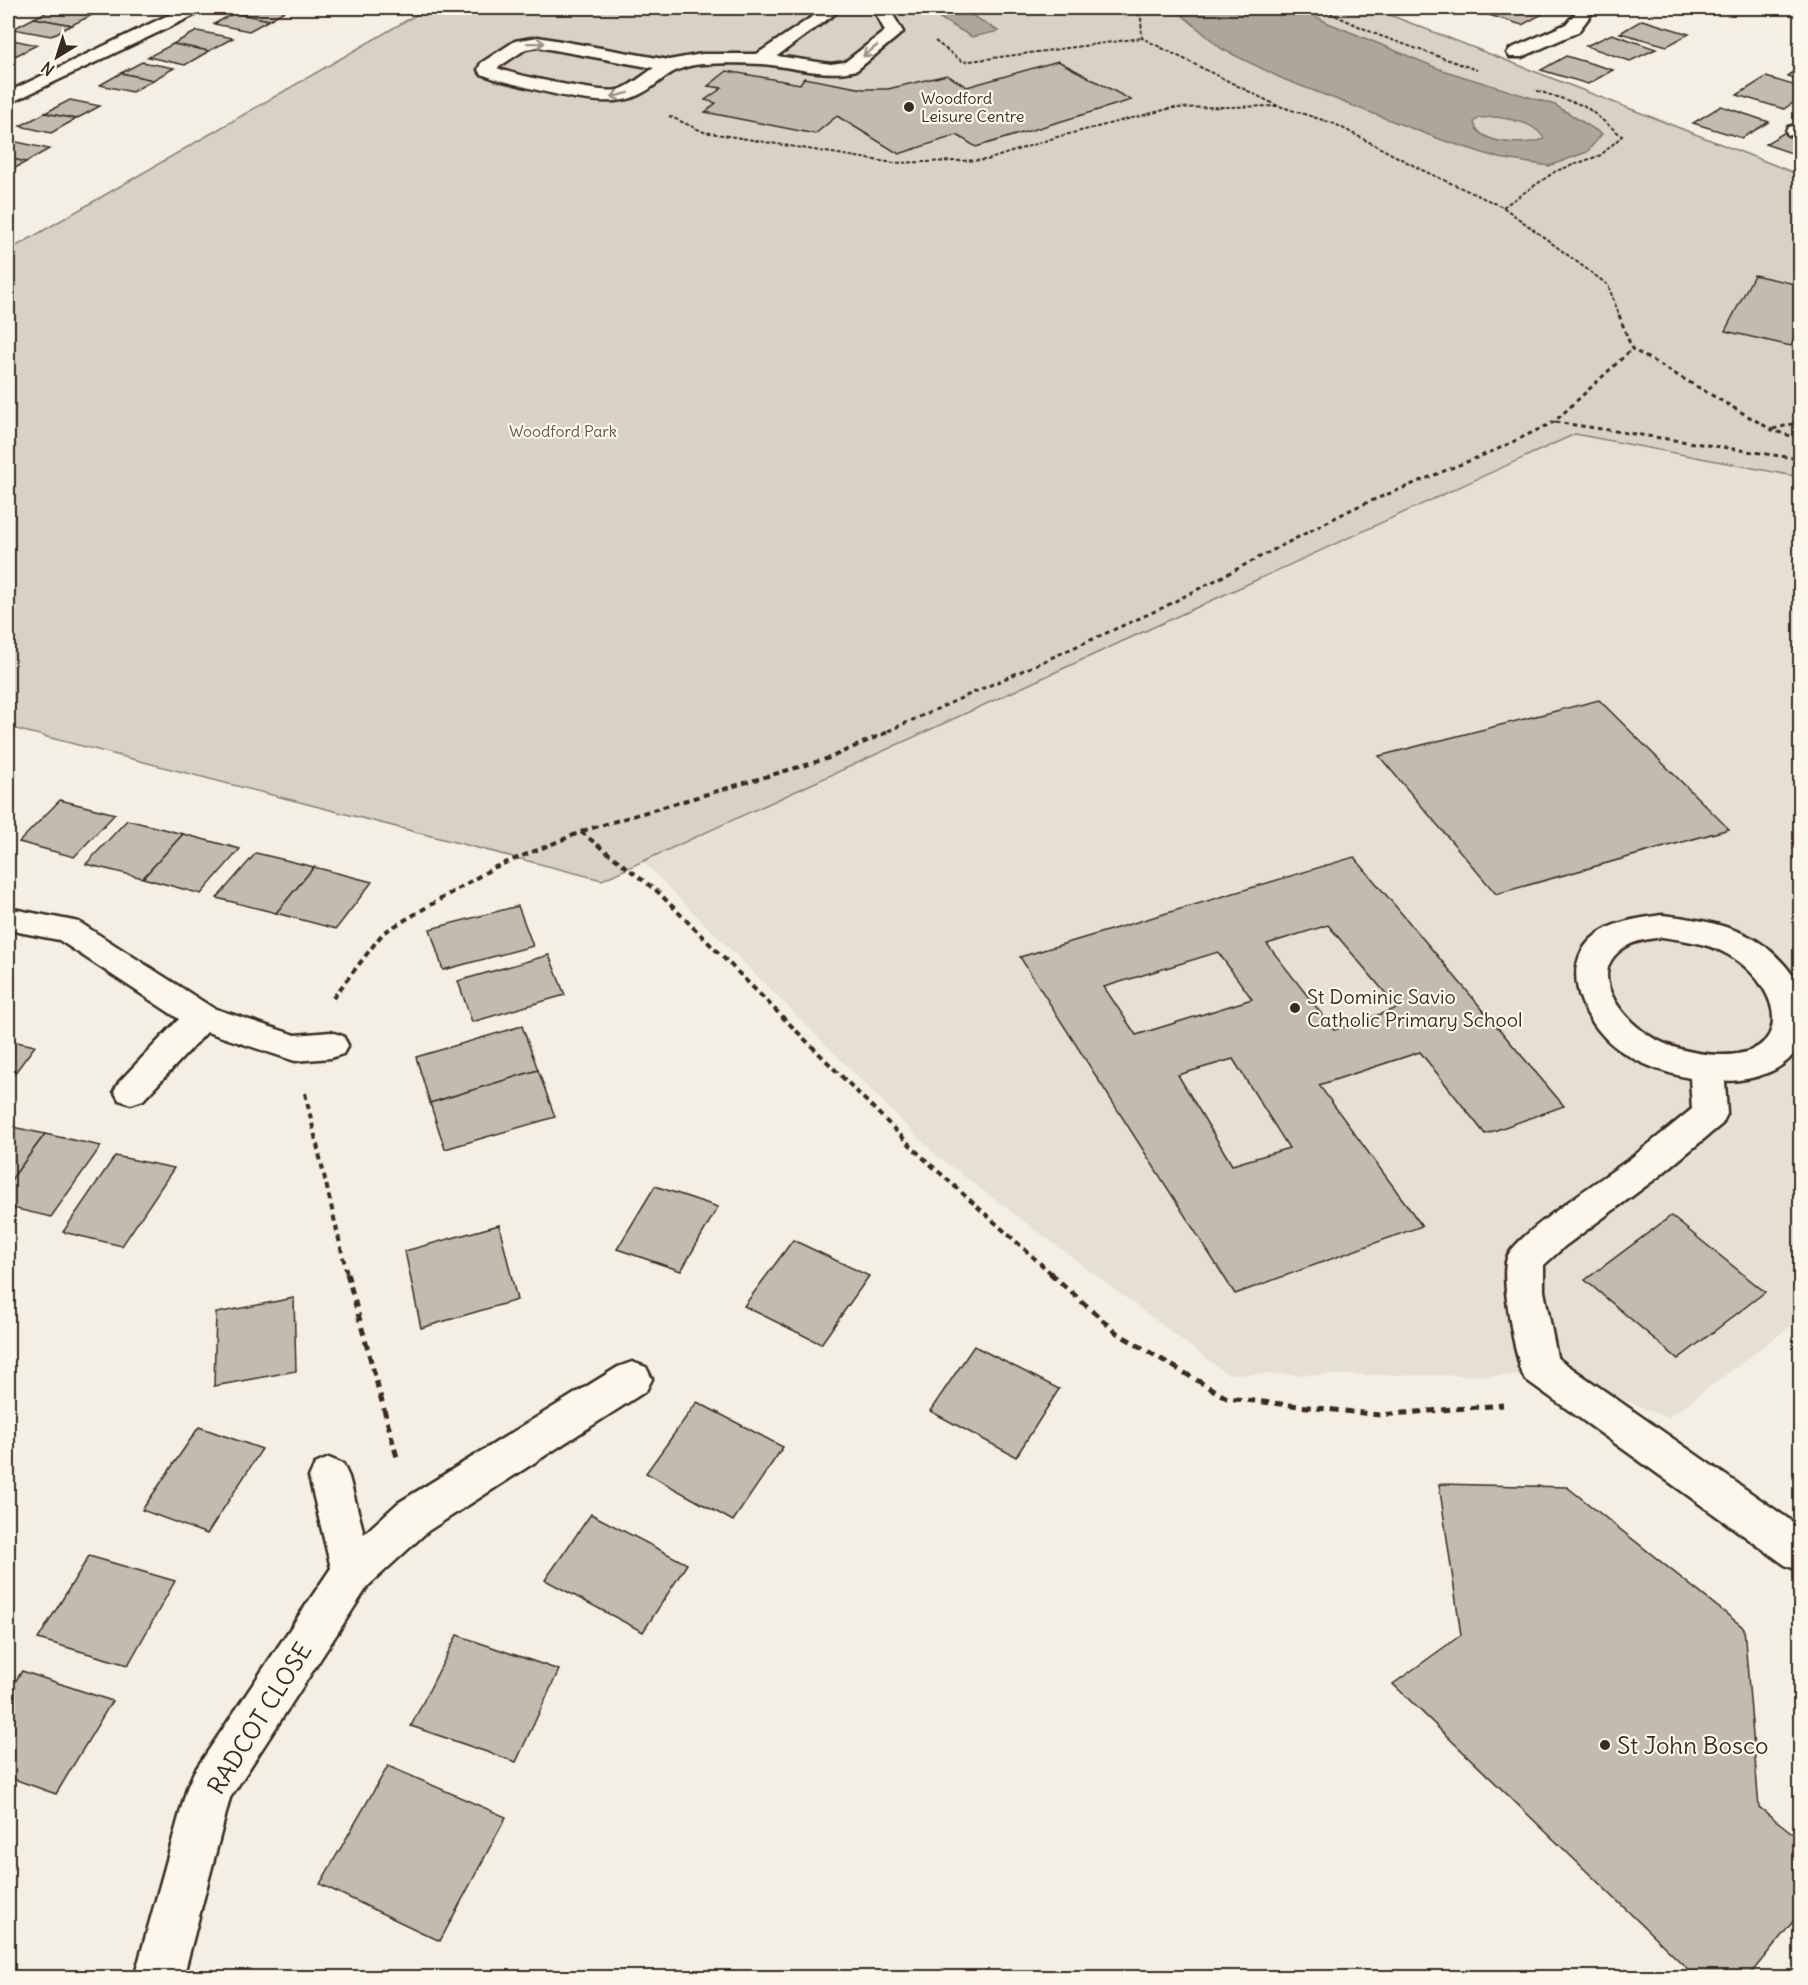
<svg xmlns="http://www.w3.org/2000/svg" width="1808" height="1985" font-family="Delius,sans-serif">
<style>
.built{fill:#e5dfd4}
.green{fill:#d8d1c6;stroke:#8a7e72;stroke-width:1.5}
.water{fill:#afa69a;stroke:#817468;stroke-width:1.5;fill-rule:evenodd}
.building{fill:#c3bbb0;stroke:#3b2a1e;stroke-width:1.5;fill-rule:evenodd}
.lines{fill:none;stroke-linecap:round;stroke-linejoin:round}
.lane-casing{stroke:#3b2a1e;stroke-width:5}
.street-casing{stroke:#3b2a1e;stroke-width:5}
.path-far3{stroke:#3b2a1e;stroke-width:2;stroke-dasharray:4 2;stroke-linecap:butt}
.path-far2{stroke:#3b2a1e;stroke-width:3;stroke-dasharray:4.5 4;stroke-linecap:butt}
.path-far1{stroke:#3b2a1e;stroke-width:4;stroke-dasharray:6 4.5;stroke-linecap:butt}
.path{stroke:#3b2a1e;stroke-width:5;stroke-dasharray:8 6;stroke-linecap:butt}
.lane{fill:#fbf7ec;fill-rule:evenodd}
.street{fill:#fbf7ec;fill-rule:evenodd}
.oneway{stroke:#9b9085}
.poi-dot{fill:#3b2a1e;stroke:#fbf7ec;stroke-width:2}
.labels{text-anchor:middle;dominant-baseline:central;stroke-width:4.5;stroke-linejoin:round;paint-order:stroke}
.far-poi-label{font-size:16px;fill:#3b2a1e;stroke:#fbf7ec;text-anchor:start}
.far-park-label{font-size:16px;fill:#625448;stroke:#fbf7ec}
.poi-label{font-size:20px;fill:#3b2a1e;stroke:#fbf7ec;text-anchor:start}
.near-street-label{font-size:24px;fill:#3b2a1e;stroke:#fbf7ec}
.near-poi-label{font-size:24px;fill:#3b2a1e;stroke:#fbf7ec;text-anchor:start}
</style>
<rect width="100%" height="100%" fill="#f3efe4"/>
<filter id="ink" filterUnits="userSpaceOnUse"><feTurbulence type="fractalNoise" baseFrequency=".0167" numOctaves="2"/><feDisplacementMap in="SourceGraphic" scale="12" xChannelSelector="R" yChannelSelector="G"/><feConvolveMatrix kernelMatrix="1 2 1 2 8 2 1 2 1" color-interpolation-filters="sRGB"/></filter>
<g filter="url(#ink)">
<!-- built -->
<path class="built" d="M1576,434L1800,477V1319L1668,1418L1565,1376L1227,1374L936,1155L642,861Z"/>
<!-- green -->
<path class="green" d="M428,8H1372L1800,175V477L1575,434L602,880L8,727V251Z"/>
<!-- water -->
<g class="water">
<path d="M1174,8H1300L1326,22L1442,70L1555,105L1602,134L1587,152L1549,166L1499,158L1442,140L1283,79L1222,49ZM1497,117C1514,120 1536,123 1544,139C1526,146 1478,145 1474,122L1479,118Z"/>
<path d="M965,11L998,31H999L972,37L938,17Z"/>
</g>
<!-- building -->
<g class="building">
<path d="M55,8L92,15L72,25L34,18Z"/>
<path d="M244,8H280L288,9L269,20L234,13Z"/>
<path d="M1472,8H1537L1548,11L1522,25L1469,9Z"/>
<path d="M234,13L269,20L249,31L214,24Z"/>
<path d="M34,18L72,25L51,36L13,29Z"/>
<path d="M1642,20L1689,34L1667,46L1620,33Z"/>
<path d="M197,31L233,38L209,51L173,44Z"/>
<path d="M1612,34L1656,49L1630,61L1586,46Z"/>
<path d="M8,39L37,45L11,58H8Z"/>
<path d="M173,44L209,51L185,65L148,57Z"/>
<path d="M1566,56L1613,70L1588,84L1541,70Z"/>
<path d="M1058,61L1131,100L976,147L957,135L899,154L837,116L815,134L705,112L716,103L705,100L722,88L708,86L727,71L800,84L804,78L863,89H888L947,75L967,87Z"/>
<path d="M142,62L174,68L153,80L121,73Z"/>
<path d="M1800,65V80L1788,76Z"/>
<path d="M121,73L153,80L132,92L100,85Z"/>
<path d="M1766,77L1800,87V98L1784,109L1737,95Z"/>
<path d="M70,100L100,106L76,119L45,113Z"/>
<path d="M1721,106L1769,122L1742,138L1693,123Z"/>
<path d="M45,113L76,119L51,133L20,126Z"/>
<path d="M1787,131L1800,135V156L1765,144Z"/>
<path d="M17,142L49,149L26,162L8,158V147Z"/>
<path d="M8,158L26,162L8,172Z"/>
<path d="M1754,275L1800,285V326L1791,346L1725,331Z"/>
<path d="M1599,700L1729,829L1496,894L1379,756Z"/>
<path d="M60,800L115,814L74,857L19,842Z"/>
<path d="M127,820L183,834L143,878L86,864Z"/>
<path d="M183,834L240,849L201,894L143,878Z"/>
<path d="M256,853L314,867L276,913L217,898Z"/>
<path d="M1354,857L1564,1106L1485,1134L1420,1052L1319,1085L1422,1226L1235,1294L1020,957ZM1328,925L1398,1008L1334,1030L1267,944ZM1218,952L1252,999L1136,1035L1104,987ZM1233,1059L1289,1148L1232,1165L1178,1075Z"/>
<path d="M314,867L372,882L336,929L276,913Z"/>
<path d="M518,906L533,946L443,970L430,929Z"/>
<path d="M549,955L565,995L472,1022L458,981Z"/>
<path d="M522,1026L538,1070L430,1103L416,1057Z"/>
<path d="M8,1040L35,1046L8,1082Z"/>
<path d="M538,1070L555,1117L445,1149L430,1103Z"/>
<path d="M8,1126L45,1134L8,1184Z"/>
<path d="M45,1134L101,1146L51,1217L8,1207V1184Z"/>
<path d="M115,1156L174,1168L122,1246L63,1232Z"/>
<path d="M655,1186L718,1207L681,1271L617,1249Z"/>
<path d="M1671,1216L1765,1292L1678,1359L1585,1280Z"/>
<path d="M499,1225L517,1300L421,1328L405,1251Z"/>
<path d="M793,1240L869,1276L821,1344L744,1306Z"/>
<path d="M294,1298L296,1371L214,1386L216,1313Z"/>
<path d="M974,1346L1059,1389L1016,1457L930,1411Z"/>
<path d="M697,1402L783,1447L733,1521L646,1473Z"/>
<path d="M199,1427L262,1449L207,1534L142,1510Z"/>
<path d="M1439,1484L1567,1487L1744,1628L1759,1807L1800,1839V1913L1747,1978H1697L1393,1684L1461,1635Z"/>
<path d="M591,1514L687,1564L643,1632L545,1580Z"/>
<path d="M89,1556L175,1581L128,1665L38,1639Z"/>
<path d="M457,1635L559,1670L516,1762L411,1726Z"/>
<path d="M22,1671L112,1701L56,1794L8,1777V1693Z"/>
<path d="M388,1766L506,1817L440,1941L320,1884Z"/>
</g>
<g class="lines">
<defs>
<g id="lane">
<path d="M825,8H843L777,56L831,64L845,62L885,31L873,8H889L903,32L857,70C825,78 795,67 762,64C743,63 722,63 703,64C665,67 662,86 634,97C601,111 530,87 495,79L481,74L478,70L481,63L515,41L538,37L669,60L702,54H757ZM538,47L654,68C643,75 630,87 618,90C603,94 513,75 497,68L526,49Z"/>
<path d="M1662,915C1697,919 1737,925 1766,947C1778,957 1795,974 1800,990C1802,997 1800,1009 1800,1017C1800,1025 1802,1037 1799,1044C1789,1071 1751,1081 1725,1081L1727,1114L1722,1124L1658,1177L1565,1246L1544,1265V1291L1559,1367L1553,1379L1539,1384L1525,1379C1515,1358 1500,1279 1507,1258C1514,1235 1608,1175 1631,1158C1652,1142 1672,1125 1692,1109L1690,1078C1665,1073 1639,1064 1618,1049C1581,1022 1553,958 1604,930C1621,920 1643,918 1662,915ZM1662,937C1688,941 1714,944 1735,959C1784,992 1793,1058 1718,1055C1695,1054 1673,1049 1653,1038C1623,1021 1582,971 1627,946C1637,940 1650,939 1662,937Z"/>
</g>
<g id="street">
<path d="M183,8H203L201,12L8,104V92Z"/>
<path d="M1580,8H1596L1578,32L1522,57H1510L1507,53L1510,49L1566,24Z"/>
<path d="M1800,124V136L1788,135L1786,131L1788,127Z"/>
<path d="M8,908L79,922L213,1008L295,1035L331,1032L343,1036L348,1045L343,1054L331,1058L295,1061L207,1032L143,1100L131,1104L119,1100L114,1091L119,1082L179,1019L59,940L8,930Z"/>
<path d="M1539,1350L1553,1355L1800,1527V1571L1785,1565L1525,1379L1519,1367L1525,1355Z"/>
<path d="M632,1362L646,1367L652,1379L646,1391L428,1531L368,1586L230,1798L183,1978H134L187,1788L194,1772L331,1568L309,1477L315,1464L329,1458L343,1464L349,1477L364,1534L398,1503L618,1367Z"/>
</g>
</defs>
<!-- lane casing -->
<use href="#lane" class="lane-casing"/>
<!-- street casing -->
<use href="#street" class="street-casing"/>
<!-- path-far3 -->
<g class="path-far3">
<path d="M1134,8L1141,18L1142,38L1278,106"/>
<path d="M1319,8L1378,35L1477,70"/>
<path d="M935,41L963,62L1142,38"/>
<path d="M669,116L704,132L893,163L987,160L1057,137L1172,108L1279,106L1335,124L1422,170L1503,207L1608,285L1620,317"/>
<path d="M1503,207L1556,171L1601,155L1622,136L1585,106L1535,90"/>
</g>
<!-- path-far2 -->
<g class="path-far2">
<path d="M1619,315L1632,349L1772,430L1800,439"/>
<path d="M1555,422L1800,459"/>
<path d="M1773,429L1800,422"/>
<path d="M888,731L1162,608L1354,508L1498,449L1554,422L1632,349"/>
</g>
<!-- path-far1 -->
<g class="path-far1">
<path d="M582,831L829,758L892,730"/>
<path d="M333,998L383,933L493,868L581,832L658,892L920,1155L1052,1274"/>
<path d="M305,1093L347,1274"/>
</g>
<!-- path -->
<g class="path">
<path d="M347,1273L398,1461"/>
<path d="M1050,1273L1117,1333L1227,1398L1380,1415L1503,1405"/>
</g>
<!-- lane -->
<use href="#lane" class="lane"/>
<!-- street -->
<use href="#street" class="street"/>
</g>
<!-- one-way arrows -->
<defs><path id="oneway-shaft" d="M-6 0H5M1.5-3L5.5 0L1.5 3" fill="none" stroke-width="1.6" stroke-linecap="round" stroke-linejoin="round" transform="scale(1.5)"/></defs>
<g class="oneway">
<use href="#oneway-shaft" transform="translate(536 43) rotate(-1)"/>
<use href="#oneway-shaft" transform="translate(870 51) rotate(142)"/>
<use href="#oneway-shaft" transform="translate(620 95) rotate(166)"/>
</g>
</g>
<!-- markers -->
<g class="poi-dot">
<circle cx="909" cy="107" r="6"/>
<circle cx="1295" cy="1008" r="6"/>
<circle cx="1605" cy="1745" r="6"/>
</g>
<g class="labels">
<!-- far-poi labels -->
<g class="far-poi-label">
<text x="921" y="98">Woodford<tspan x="921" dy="18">Leisure Centre</tspan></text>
</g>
<!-- far-park labels -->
<g class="far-park-label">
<text x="563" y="431">Woodford Park</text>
</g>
<!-- poi labels -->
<g class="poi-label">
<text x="1307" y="996">St Dominic Savio<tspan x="1307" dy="23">Catholic Primary School</tspan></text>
</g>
<!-- near-street labels -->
<g class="near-street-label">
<text transform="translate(259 1718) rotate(-58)">RADCOT CLOSE</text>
</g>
<!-- near-poi labels -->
<g class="near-poi-label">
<text x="1617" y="1745">St John Bosco</text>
</g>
</g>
<!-- margin -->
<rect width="1808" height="1985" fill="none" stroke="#fbf7ec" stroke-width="30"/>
<rect x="15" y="15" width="1778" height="1955" fill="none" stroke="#3b2a1e" stroke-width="2" filter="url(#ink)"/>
<!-- north arrow -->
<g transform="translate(57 57) rotate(218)" stroke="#fbf7ec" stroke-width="4.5" paint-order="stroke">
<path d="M0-4.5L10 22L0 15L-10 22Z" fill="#3b2a1e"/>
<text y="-9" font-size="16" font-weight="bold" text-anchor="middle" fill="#3b2a1e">N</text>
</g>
</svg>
